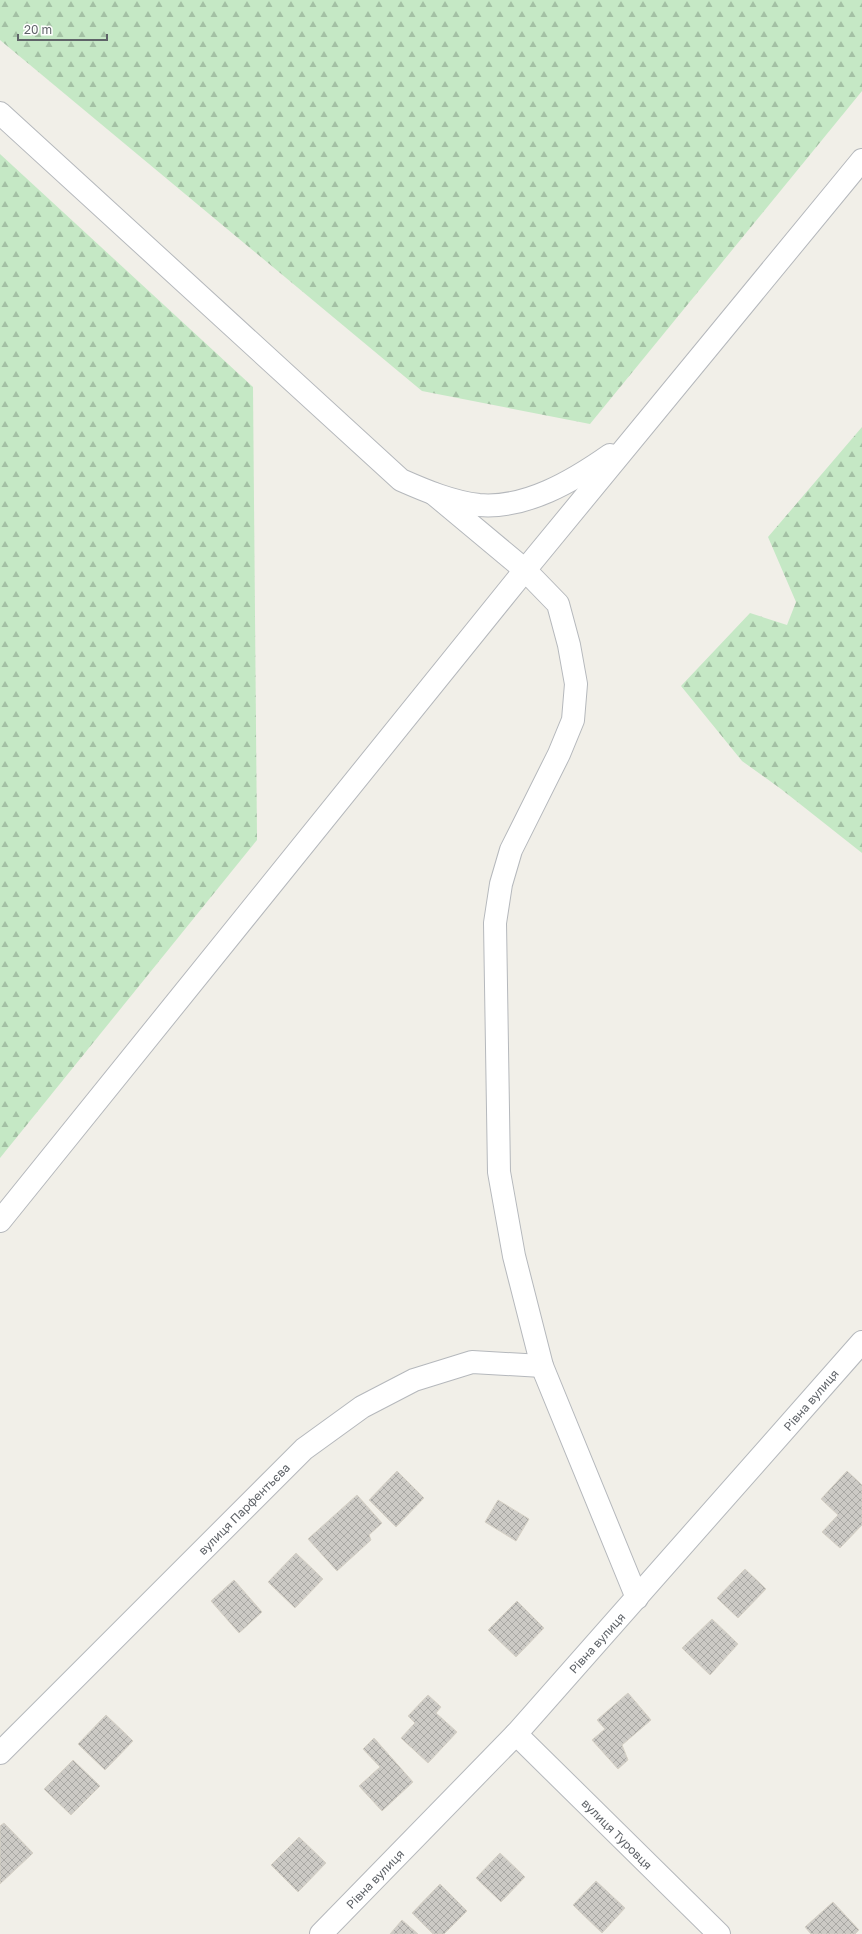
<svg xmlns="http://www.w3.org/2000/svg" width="862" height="1934" font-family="'Golos Text',sans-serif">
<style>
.forest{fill:url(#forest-firs)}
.building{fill:url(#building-cross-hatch);stroke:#d6d1c6}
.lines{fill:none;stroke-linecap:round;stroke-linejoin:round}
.minor-casing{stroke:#b5b8bc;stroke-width:24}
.minor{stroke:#fff;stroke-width:22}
.labels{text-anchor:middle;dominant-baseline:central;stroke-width:4;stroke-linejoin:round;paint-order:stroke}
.street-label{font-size:12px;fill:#5f6368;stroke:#fff}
</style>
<defs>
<pattern id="forest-firs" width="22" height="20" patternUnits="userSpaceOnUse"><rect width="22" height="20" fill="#c5e8c5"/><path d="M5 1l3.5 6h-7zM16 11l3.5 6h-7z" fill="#a3c0a4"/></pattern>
<pattern id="building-cross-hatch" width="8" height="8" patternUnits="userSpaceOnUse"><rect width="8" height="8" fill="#cccac5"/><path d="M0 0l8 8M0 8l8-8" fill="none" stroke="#a9a8a4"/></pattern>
</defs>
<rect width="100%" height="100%" fill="#f1efe8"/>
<!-- forest -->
<g class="forest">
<path d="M0,0H862V91L590,424L422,391L0,40Z"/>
<path d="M0,154L253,387L257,840L0,1158Z"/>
<path d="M862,427V853L781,789L742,761L681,686L750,613L787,625L796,602L768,537Z"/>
</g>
<!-- building -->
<g class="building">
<path d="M397,1471L424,1498L396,1527L369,1500Z"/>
<path d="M847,1471L862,1485V1525L840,1548L822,1532L838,1515L821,1499Z"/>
<path d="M357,1495L382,1523L369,1535L371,1540L337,1571L308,1539Z"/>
<path d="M498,1500L529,1519L516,1541L485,1522Z"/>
<path d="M296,1553L323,1579L295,1608L268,1582Z"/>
<path d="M745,1569L766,1589L738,1618L717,1598Z"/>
<path d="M234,1580L262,1612L239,1633L211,1601Z"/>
<path d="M517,1601L544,1628L516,1657L488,1630Z"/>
<path d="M712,1619L738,1644L710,1675L682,1648Z"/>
<path d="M628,1693L651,1720L622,1745L628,1760L618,1769L592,1740L605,1729L597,1720Z"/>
<path d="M428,1695L441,1707L436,1713L457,1732L428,1763L401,1738L415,1723L408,1716Z"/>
<path d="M106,1715L133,1741L105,1770L78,1744Z"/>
<path d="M374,1738L413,1782L382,1811L359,1786L380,1767L363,1749Z"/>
<path d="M73,1760L100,1786L71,1815L44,1789Z"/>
<path d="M4,1823L33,1853L0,1884V1826Z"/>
<path d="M299,1837L326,1863L298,1892L271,1865Z"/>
<path d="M500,1853L525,1877L501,1902L476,1878Z"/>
<path d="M596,1881L625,1908L602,1933L573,1905Z"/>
<path d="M440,1884L467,1911L444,1934H433L412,1913Z"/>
<path d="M833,1902L859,1930L855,1934H811L805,1927Z"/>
<path d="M402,1920L418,1934H390Z"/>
</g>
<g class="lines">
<defs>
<g id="minor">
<path d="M0,113L401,480C426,491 452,502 479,505C526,509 573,481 610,455"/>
<path d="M434,494L525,570L558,604L569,645L576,684L573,720L559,754L511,850L501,884L495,923L499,1172L514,1256L542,1366L637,1598"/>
<path d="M0,1221L525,570L862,160"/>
<path d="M516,1734L719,1934"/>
<path d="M0,1753L304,1449L362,1407L414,1380L472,1362L542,1366"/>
<path d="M321,1934L516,1734L862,1342"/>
</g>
</defs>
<!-- minor casing -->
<use href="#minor" class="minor-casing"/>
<!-- minor -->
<use href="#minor" class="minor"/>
</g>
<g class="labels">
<!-- street labels -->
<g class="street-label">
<text transform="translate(811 1400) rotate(-49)">Рівна вулиця</text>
<text transform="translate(244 1509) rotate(-45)">вулиця Парфентьєва</text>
<text transform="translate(597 1643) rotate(-48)">Рівна вулиця</text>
<text transform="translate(617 1834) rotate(45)">вулиця Туровця</text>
<text transform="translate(375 1879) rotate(-46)">Рівна вулиця</text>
</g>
</g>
<!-- scale -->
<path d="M18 34v6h89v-6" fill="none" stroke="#5f6368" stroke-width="2"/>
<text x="24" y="34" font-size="12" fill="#5f6368" stroke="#ffffff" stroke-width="3" paint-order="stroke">20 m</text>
</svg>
